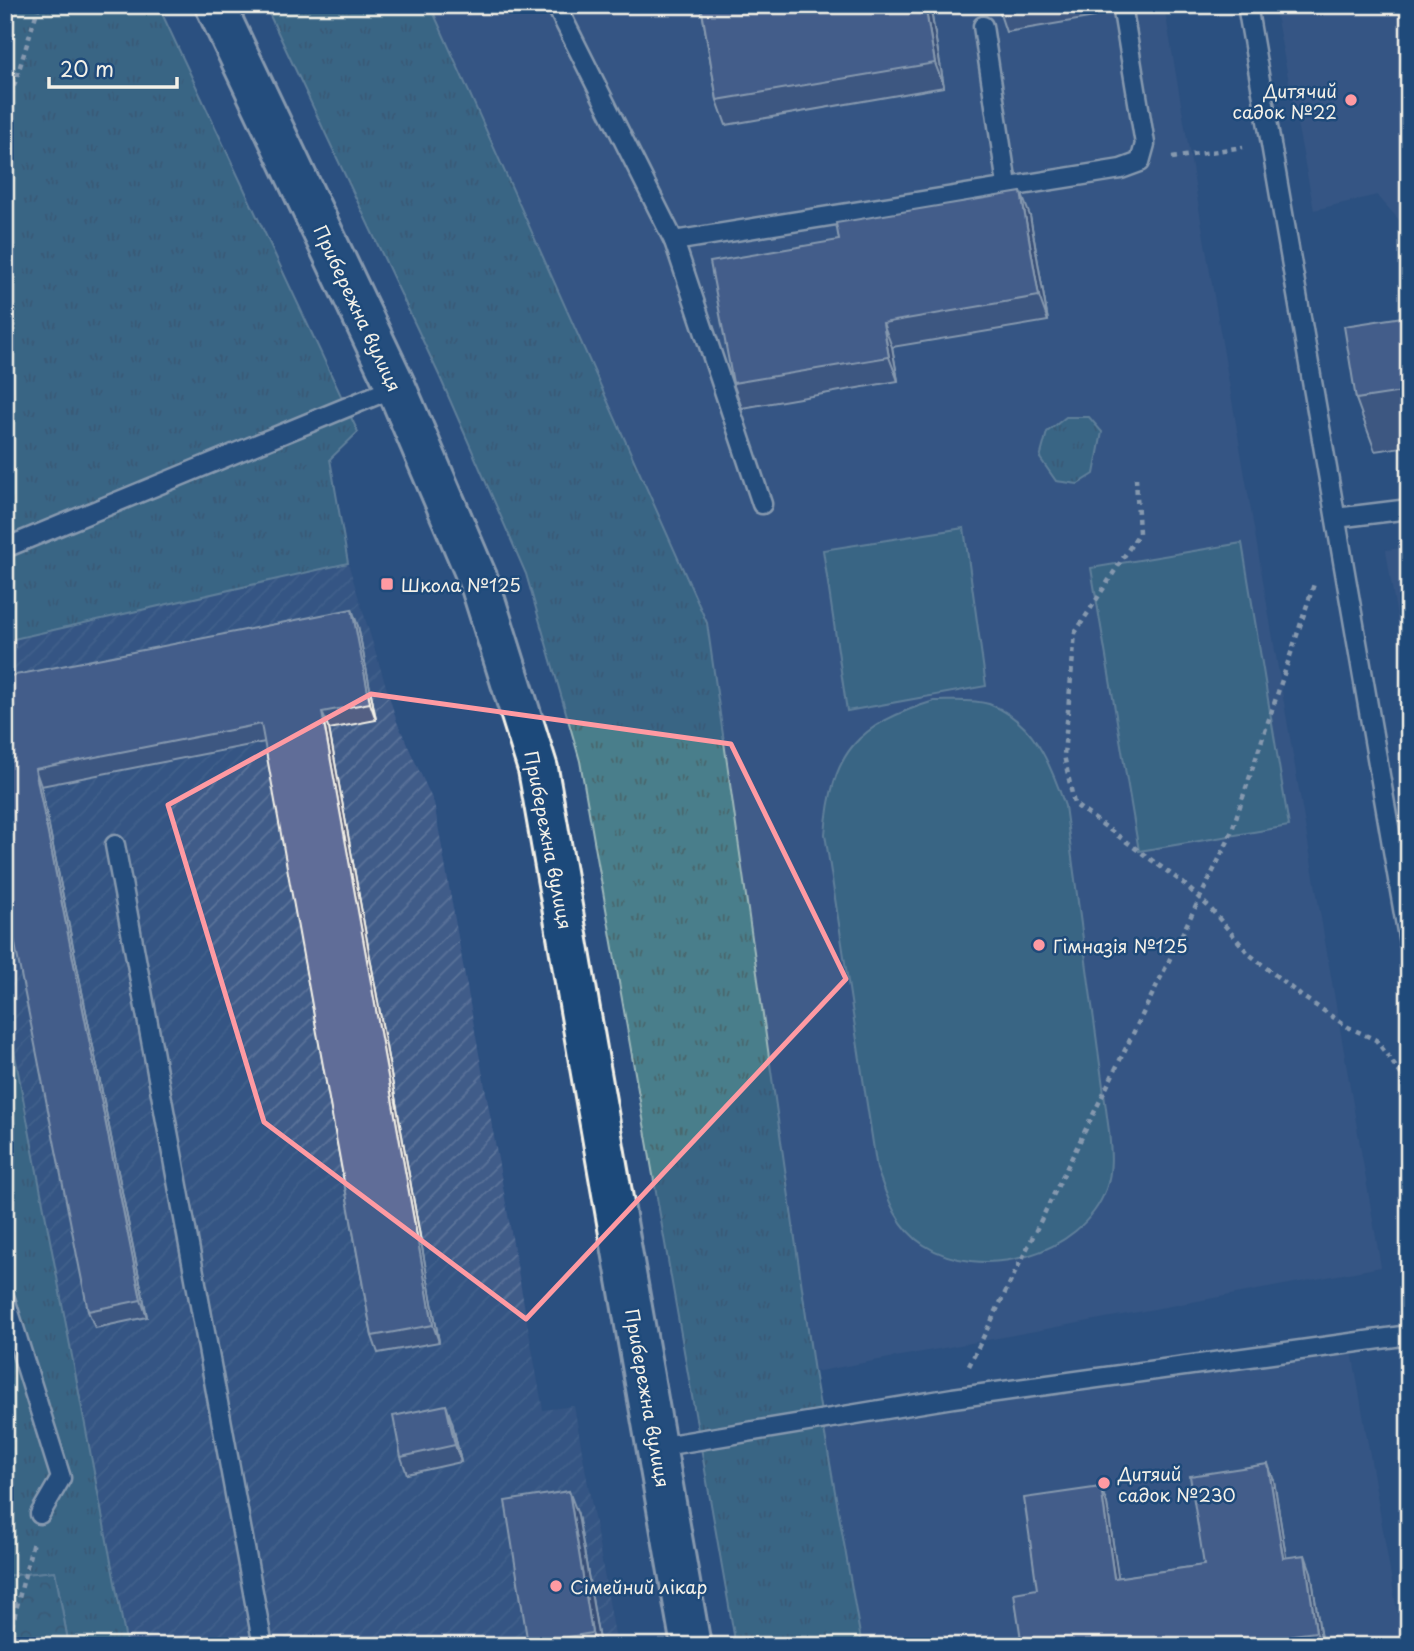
<svg xmlns="http://www.w3.org/2000/svg" width="1414" height="1651" font-family="'Playpen Sans',sans-serif">
<style>
.built{fill:#405c89}
.industrial{fill:url(#industrial-furrows)}
.grass{fill:url(#grass-tufts);stroke:#9eb8ba;stroke-width:2}
.forest{fill:url(#forest-crowns);stroke:#9eb8ba;stroke-width:2}
.pitch{fill:#497e8b;stroke:#9eb8ba;stroke-width:2}
.lines{fill:none;stroke-linecap:round;stroke-linejoin:round}
.lane-casing{stroke:#f4f1e8;stroke-width:23}
.secondary-casing{stroke:#f4f1e8;stroke-width:44}
.path{stroke:#f4f1e8;stroke-width:4.5;stroke-dasharray:5 5;stroke-linecap:butt}
.lane{stroke:#1f4a7a;stroke-width:18}
.secondary{stroke:#1f4a7a;stroke-width:38}
.wall{fill:#535e83;stroke:#f4f1e8;stroke-width:2}
.shaded-wall{fill:#444c6a;stroke:#f4f1e8;stroke-width:2}
.building{fill:#616d98;stroke:#f4f1e8;stroke-width:2}
.marked{fill:none;stroke:#ff9aa2;stroke-width:5;stroke-linejoin:round}
.poi-dot{fill:#ff9aa2;stroke:#1f4a7a;stroke-width:2.5}
.labels{text-anchor:middle;dominant-baseline:central;stroke-width:5;stroke-linejoin:round;paint-order:stroke}
.poi-label{font-size:18px;fill:#f4f1e8;stroke:#1f4a7a;text-anchor:start}
.street-label{font-size:18px;fill:#f4f1e8;stroke:#1f4a7a}
</style>
<defs>
<pattern id="industrial-furrows" width="10" height="10" patternUnits="userSpaceOnUse" patternTransform="scale(1.75)"><rect width="10" height="10" fill="#405c89"/><path d="M-1 1l2-2M0 10L10 0M9 11l2-2" fill="none" stroke="#5c749a"/></pattern>
<pattern id="grass-tufts" width="24" height="20" patternUnits="userSpaceOnUse" patternTransform="scale(1.75)"><rect width="24" height="20" fill="#497e8b"/><path d="M3 7l-1-3M5 7V3M7 7l1-3M15 17l-1-3M17 17v-4M19 17l1-3" fill="none" stroke="#49666c"/></pattern>
<pattern id="forest-crowns" width="20" height="18" patternUnits="userSpaceOnUse" patternTransform="scale(1.75)"><rect width="20" height="18" fill="#497e8b"/><path d="M2 6a3 3 0 1 1 6 0M12 15a3 3 0 1 1 6 0" fill="none" stroke="#49666c"/></pattern>
</defs>
<rect width="100%" height="100%" fill="#2c5080"/>
<filter id="ink" filterUnits="userSpaceOnUse"><feTurbulence type="fractalNoise" baseFrequency=".0143" numOctaves="2"/><feDisplacementMap in="SourceGraphic" scale="14" xChannelSelector="R" yChannelSelector="G"/><feConvolveMatrix kernelMatrix="1 2 1 2 8 2 1 2 1" color-interpolation-filters="sRGB"/></filter>
<g filter="url(#ink)">
<!-- built -->
<g class="built">
<path d="M430,5H1164L1381,1267L814,1372L707,623Z"/>
<path d="M1274,5H1409V231L1377,195L1314,210Z"/>
<path d="M1409,547V691L1386,550Z"/>
<path d="M1349,1334L1403,1646H862L823,1426Z"/>
</g>
<!-- industrial -->
<path class="industrial" d="M348,563L397,722L434,803L543,1410L574,1406L617,1646H127L5,1003V641Z"/>
<!-- grass -->
<g class="grass">
<path d="M5,5H158L358,432L330,459L348,563L5,641Z"/>
<path d="M265,5H430L707,623L814,1372L862,1646H736L580,761L526,574L439,375Z"/>
<path d="M1066,417H1089L1102,432L1094,474L1078,484L1056,481L1040,458L1047,432Z"/>
<path d="M5,1003L127,1646H69L55,1571L5,1576Z"/>
</g>
<!-- forest -->
<path class="forest" d="M55,1571L69,1646H5V1576Z"/>
<!-- pitch -->
<g class="pitch">
<path d="M964,528L986,686L847,711L823,550Z"/>
<path d="M1242,543L1289,826L1139,851L1091,568Z"/>
<path d="M934,701C951,701 973,699 989,704C1034,721 1051,765 1065,806L1109,1131C1111,1151 1113,1170 1106,1189C1081,1256 981,1282 924,1245C897,1228 887,1197 877,1169L825,834C832,752 856,725 934,701Z"/>
</g>
<g class="lines">
<defs>
<g id="lane">
<path d="M556,5L674,241L1121,169L1140,162L1145,144L1122,5"/>
<path d="M1247,5L1409,943"/>
<path d="M983,26L1007,185"/>
<path d="M674,241L762,504"/>
<path d="M1336,518L1409,509"/>
<path d="M5,548L396,387"/>
<path d="M115,845L263,1646"/>
<path d="M5,1299L61,1478L40,1514"/>
<path d="M657,1447L953,1398L1409,1335"/>
</g>
<path id="secondary" d="M215,5L396,387L481,587L538,769L691,1646"/>
</defs>
<!-- lane casing -->
<use href="#lane" class="lane-casing"/>
<!-- secondary casing -->
<use href="#secondary" class="secondary-casing"/>
<!-- path -->
<g class="path">
<path d="M5,115L39,5"/>
<path d="M1172,158L1243,147"/>
<path d="M1136,478L1139,533L1075,633L1064,755L1074,804L1182,882L1210,908L1249,954L1300,995L1348,1027L1376,1040L1409,1085"/>
<path d="M969,1366L1229,839L1314,584"/>
<path d="M7,1646L33,1542"/>
</g>
<!-- lane -->
<use href="#lane" class="lane"/>
<!-- secondary -->
<use href="#secondary" class="secondary"/>
</g>
<!-- wall -->
<g class="wall">
<path d="M701,5H773L774,11L930,5L944,87L726,125L717,100Z"/>
<path d="M997,5H1093L1095,17L1006,32Z"/>
<path d="M1030,216L1048,321L892,347L898,381L742,408L733,383Z"/>
<path d="M1409,316V446L1375,451L1356,399Z"/>
<path d="M358,626L376,720L329,729L439,1342L378,1353L372,1336L265,742L41,786L147,1317L95,1328L88,1311L5,677Z"/>
<path d="M452,1422L461,1462L407,1474L401,1457Z"/>
<path d="M1274,1481L1286,1558L1311,1572L1322,1646H1022L1037,1589L1107,1504L1118,1578L1204,1565Z"/>
<path d="M578,1515L600,1646H528V1644Z"/>
</g>
<!-- shaded-wall -->
<g class="shaded-wall">
<path d="M769,5H773L779,37L770,12Z"/>
<path d="M925,5H930L944,87L935,63Z"/>
<path d="M1021,192L1030,216L1048,321L1039,296Z"/>
<path d="M883,323L892,347L898,381L889,357Z"/>
<path d="M352,609L358,626L376,720L370,703Z"/>
<path d="M322,712L329,729L439,1342L433,1325Z"/>
<path d="M35,769L41,786L147,1317L141,1300Z"/>
<path d="M446,1405L452,1422L461,1462L455,1445Z"/>
<path d="M1268,1464L1274,1481L1289,1575L1283,1558Z"/>
<path d="M1101,1487L1107,1504L1121,1595L1114,1578Z"/>
<path d="M569,1491L578,1515L600,1646H597L592,1633Z"/>
<path d="M1305,1555L1311,1572L1322,1646L1316,1632Z"/>
</g>
<!-- building -->
<g class="building">
<path d="M701,5H769L770,12L803,5H925L935,63L717,100Z"/>
<path d="M1021,192L1039,296L883,323L889,357L733,383L710,262L839,240L836,223Z"/>
<path d="M1409,316V391L1356,399L1344,326Z"/>
<path d="M352,609L370,703L322,712L433,1325L372,1336L261,724L35,769L141,1300L88,1311L5,894V677Z"/>
<path d="M446,1405L455,1445L401,1457L393,1416Z"/>
<path d="M1268,1464L1283,1558L1305,1555L1316,1632L1292,1635L1294,1646H1216L1215,1642L1188,1646H1022L1014,1593L1037,1589L1024,1498L1101,1487L1114,1578L1204,1565L1190,1476Z"/>
<path d="M569,1491L592,1633L528,1644L505,1501Z"/>
</g>
</g>
<!-- marked area -->
<path d="M0 0H1414V1651H0ZM371,694L731,744L846,979L526,1319L264,1122L168,805Z" fill="#2c5080" fill-opacity=".55" fill-rule="evenodd"/>
<path class="marked" d="M371,694L731,744L846,979L526,1319L264,1122L168,805Z"/>
<!-- markers -->
<g class="poi-dot">
<circle cx="1351" cy="100" r="7"/>
<rect x="380" y="577" width="14" height="14" rx="3.5"/>
<circle cx="1039" cy="945" r="7"/>
<circle cx="1104" cy="1483" r="7"/>
<circle cx="556" cy="1586" r="7"/>
</g>
<g class="labels">
<!-- poi labels -->
<g class="poi-label">
<text x="1337" y="90" text-anchor="end">Дитячий<tspan x="1337" dy="21">садок №22</tspan></text>
<text x="401" y="584">Школа №125</text>
<text x="1053" y="945">Гімназія №125</text>
<text x="1118" y="1473">Дитяий<tspan x="1118" dy="21">садок №230</tspan></text>
<text x="570" y="1586">Сімейний лікар</text>
</g>
<!-- street labels -->
<g class="street-label">
<text transform="translate(358 308) rotate(65)">Прибережна вулиця</text>
<text transform="translate(549 840) rotate(79)">Прибережна вулиця</text>
<text transform="translate(648 1398) rotate(80)">Прибережна вулиця</text>
</g>
</g>
<!-- margin -->
<rect width="1414" height="1651" fill="none" stroke="#1f4a7a" stroke-width="28"/>
<rect x="14" y="14" width="1386" height="1623" fill="none" stroke="#f4f1e8" stroke-width="2.5" filter="url(#ink)"/>
<!-- scale -->
<path d="M49 77v10h128v-10" fill="none" stroke="#f4f1e8" stroke-width="3.5"/>
<text x="60" y="77" font-size="21" fill="#f4f1e8" stroke="#1f4a7a" stroke-width="5" paint-order="stroke">20 m</text>
</svg>
